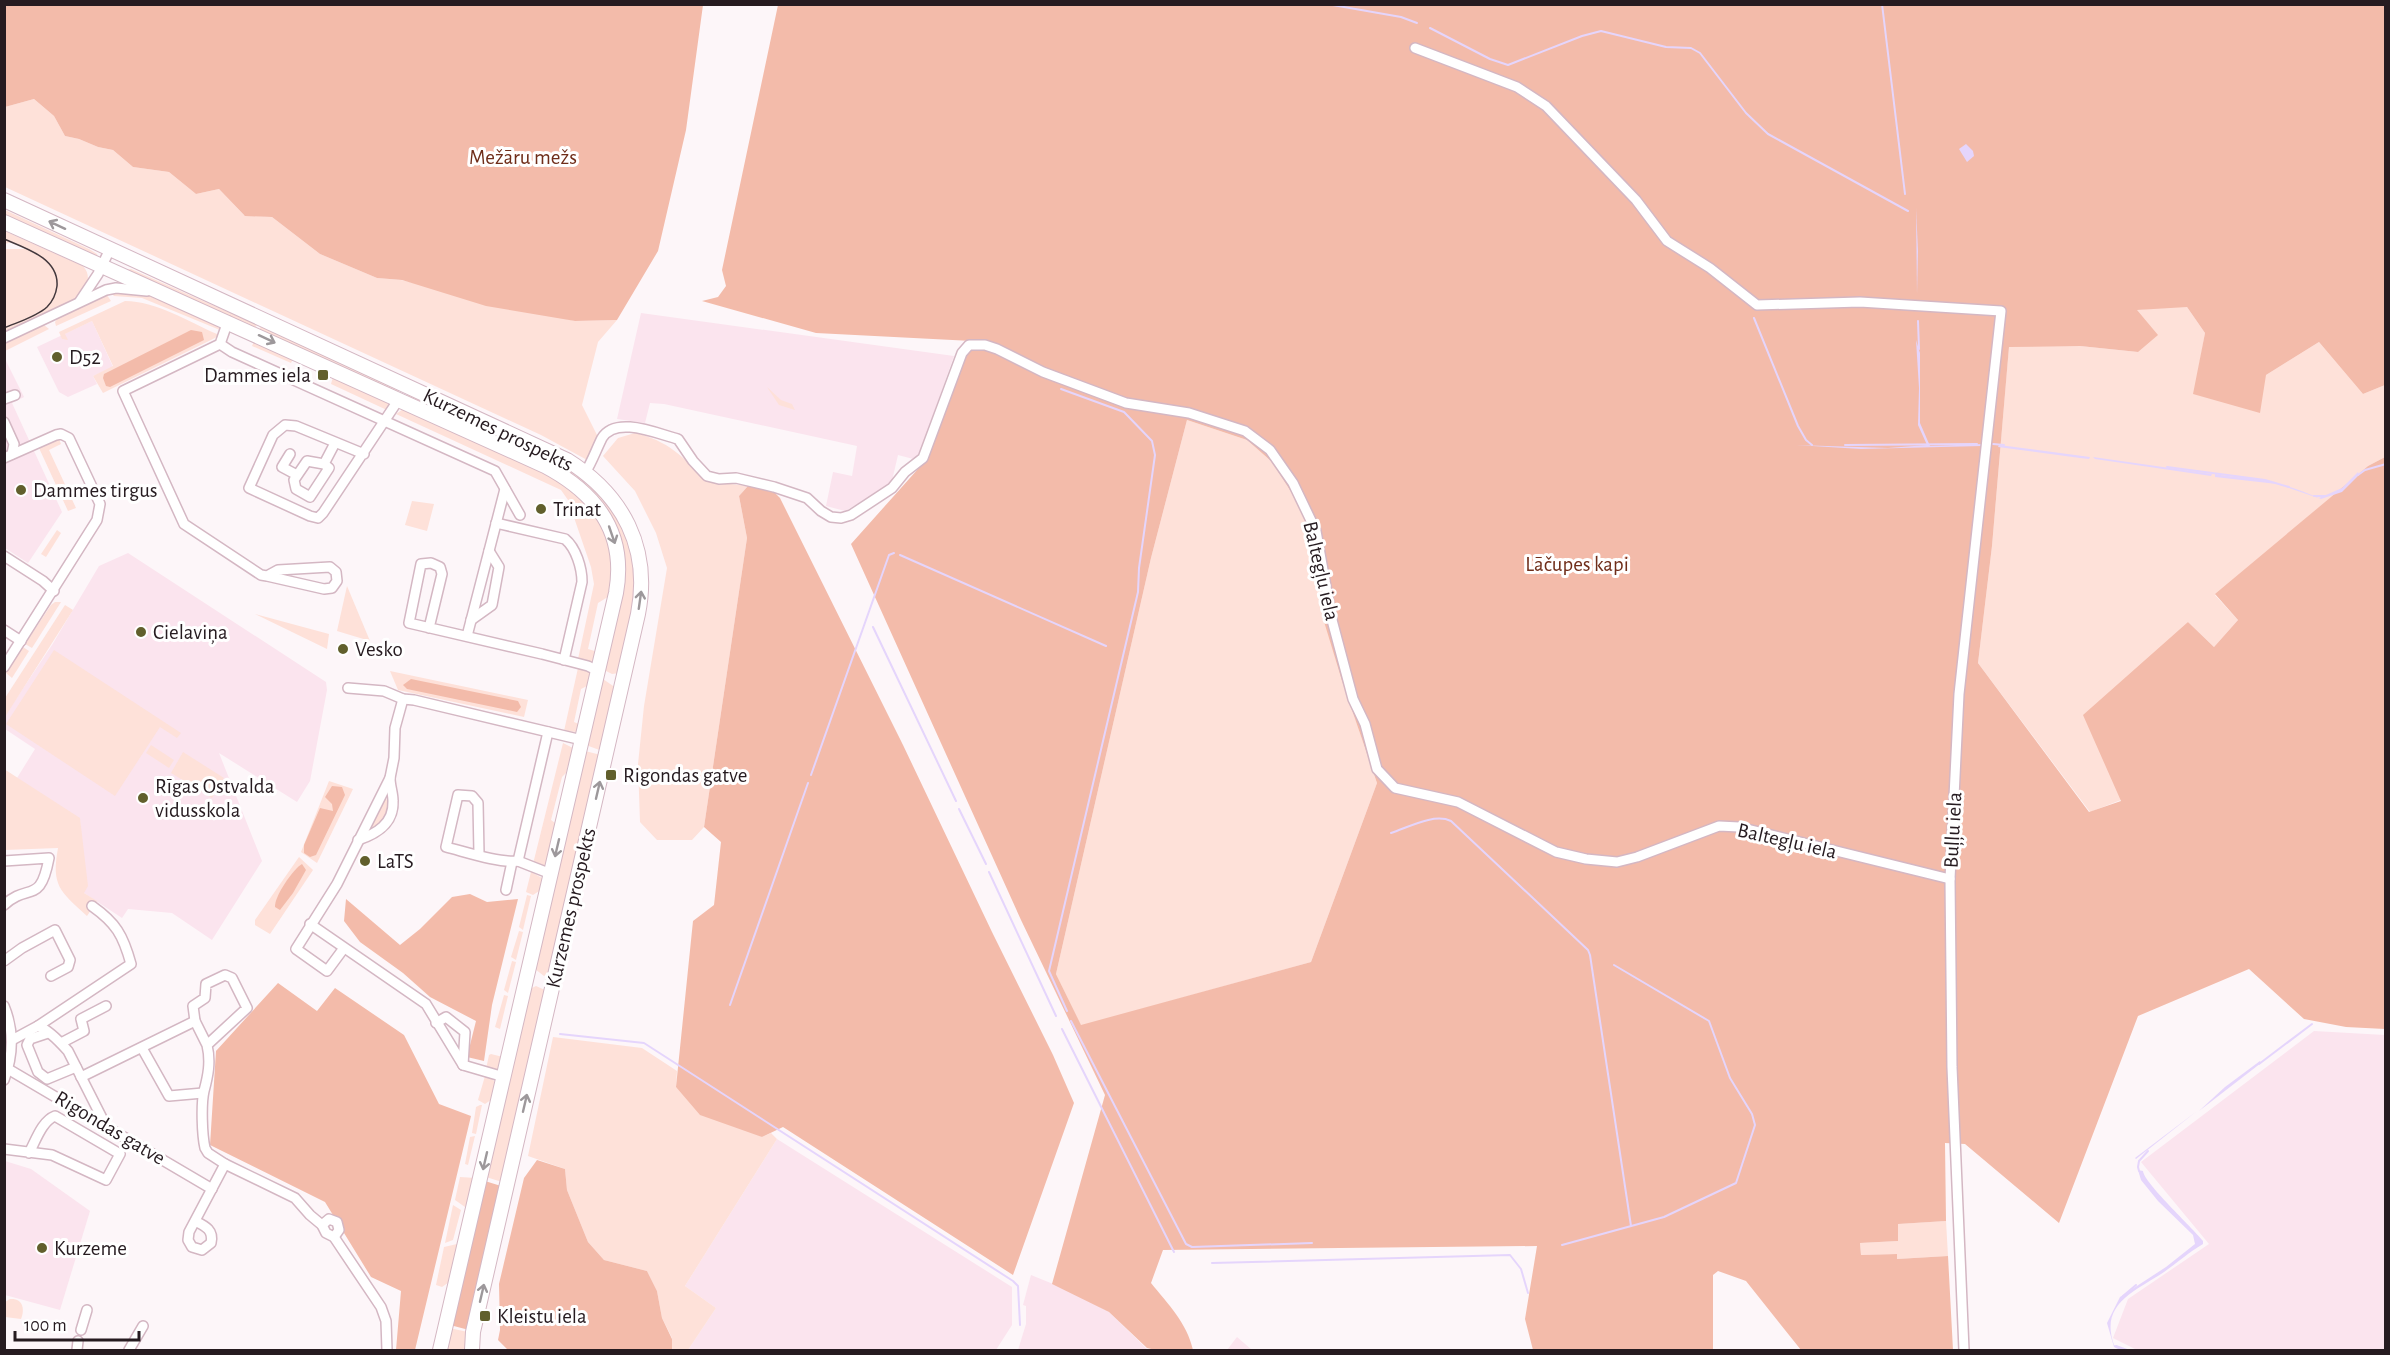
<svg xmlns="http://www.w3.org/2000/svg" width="2390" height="1355" font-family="'Alegreya Sans',sans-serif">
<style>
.built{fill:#fbe4ee}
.green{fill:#fee1d9}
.forest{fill:#f3bbaa;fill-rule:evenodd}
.water{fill:#e5d5fc}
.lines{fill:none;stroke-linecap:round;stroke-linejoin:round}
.stream{stroke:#e5d5fc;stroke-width:2}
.street-casing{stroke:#d4b7c3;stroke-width:12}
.secondary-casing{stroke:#d4b7c3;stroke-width:16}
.street{stroke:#fff;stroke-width:9}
.secondary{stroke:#fff;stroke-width:14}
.tram{stroke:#43383d;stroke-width:1.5}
.oneway{stroke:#9d989b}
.poi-dot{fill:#615f2c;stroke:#fff;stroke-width:2}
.labels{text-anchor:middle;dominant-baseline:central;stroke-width:6;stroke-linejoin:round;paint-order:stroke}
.park-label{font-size:21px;fill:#6f2d19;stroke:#fff}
.poi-label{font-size:21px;fill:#261b20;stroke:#fff;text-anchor:start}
.street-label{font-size:21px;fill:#261b20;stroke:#fff}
</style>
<rect width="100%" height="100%" fill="#fdf6f9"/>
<!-- built -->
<g class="built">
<path d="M641,313L954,356L917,460L898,455L891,485L845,511L826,506L833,472L852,476L857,446L664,404L650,403L645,423L617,419Z"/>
<path d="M92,321L113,367L93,376L97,384L68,397L59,392L37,347Z"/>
<path d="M4,357L24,397L12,403L62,512L28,563L5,548Z"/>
<path d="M128,553L326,682L327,690L310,781L297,802L219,753L262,861L212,940L172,913L128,909L122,918L84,893L80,819L17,778L35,749L5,729L4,717L52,645L99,566Z"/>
<path d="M2314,1031L2385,1035V1350H2137L2113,1338L2128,1299L2209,1244L2141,1162Z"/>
<path d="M777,1139L1012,1287V1325L996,1350H688L716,1308L685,1286Z"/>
<path d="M5,1161L31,1169L90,1211L60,1310L5,1295Z"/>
<path d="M1031,1275L1068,1290L1109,1312L1148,1350H1018L1026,1324V1306L1023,1305Z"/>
<path d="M1237,1337L1252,1350H1227Z"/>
</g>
<!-- green -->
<g class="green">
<path d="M34,99L54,116L65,136L79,139L98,147L113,150L133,167L169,172L196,194L219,189L244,215L272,217L320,254L377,278L401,280L575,321L617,320L598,342L582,405L598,437L589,461L541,435L5,187V107Z"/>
<path d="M5,210L89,249L97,254L98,257L5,215Z"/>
<path d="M5,231L83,266C93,277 86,289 77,299C67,308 19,327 5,335L4,249H25L12,242L5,244Z"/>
<path d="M131,269L257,325L255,328L125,270Z"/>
<path d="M128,292L147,295L217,325L220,330L142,298L114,296L112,294Z"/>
<path d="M107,295L111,301L56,326L55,322L58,318Z"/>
<path d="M125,301C156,301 189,322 217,334V337L103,393L93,376L113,366L92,321L65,334L68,340L62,339L59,332Z"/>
<path d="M2175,306L2187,307L2205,333L2194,394L2266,375L2319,342L2363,394L2385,385V457L2368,466L2215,595L2238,620L2214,647L2188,622L2121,800L2090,812L1978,663L1992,546L2009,346H2080L2138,352L2137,310Z"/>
<path d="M44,325L49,329L5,351V343Z"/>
<path d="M261,326L280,334L399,390L396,392L259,330Z"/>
<path d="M255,339L293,359L291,363L252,346Z"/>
<path d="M333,377L390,402L389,411L331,384Z"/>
<path d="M767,387L781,400L792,404L795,410L779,405Z"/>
<path d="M409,393L574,470L607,502L627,532L637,587L620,673L612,674L604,670L624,565L597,499L408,398L407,394Z"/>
<path d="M406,407L552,475L575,490L600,520L613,557L611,595L598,603L588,649L598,652L594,662L578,659L594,584L591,567L568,500L561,490L396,414Z"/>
<path d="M1187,420L1247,440L1272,462L1300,506L1309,533L1343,684L1377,783L1311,962L1081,1026L1056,974L1151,558Z"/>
<path d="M635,433C668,441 683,456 706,481L748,486L739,496L747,538L704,827L692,840H657L640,822L638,764L644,706L667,568L656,533L635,491L603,456L618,438Z"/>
<path d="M59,439L61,444L49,450L76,508L68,511L39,448Z"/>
<path d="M412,501L434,504L427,531L405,525Z"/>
<path d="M57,530L61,533L46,557L41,554Z"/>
<path d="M347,586L370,641L337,631Z"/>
<path d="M55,602H61L32,648L25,644L51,605Z"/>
<path d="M65,605L73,610L5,717V698Z"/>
<path d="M255,614L329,634L327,649Z"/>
<path d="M23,647L29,651L12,678L6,673Z"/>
<path d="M54,650L181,733L177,738L160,727L115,796L6,724Z"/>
<path d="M578,668L591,673V684L581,689L574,722L581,725L577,732L564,731Z"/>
<path d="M390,671L528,700L524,717L398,690Z"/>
<path d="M603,679L616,688L602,751L586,745Z"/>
<path d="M563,743L573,748L566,773L562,777L551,820L555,823L549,866L544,868L533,864Z"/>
<path d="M151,745L174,760L169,768L146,753Z"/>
<path d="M585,751L601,755L551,971L544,976L535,969Z"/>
<path d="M183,752L224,778L212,798L171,773Z"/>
<path d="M4,769L80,818L88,886L84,893L97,901L87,916C60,891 51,886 58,848L5,850Z"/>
<path d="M329,781L353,789L317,863L301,852Z"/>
<path d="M384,798L389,801V816L374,830L371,828L372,824Z"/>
<path d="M299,857L313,870L270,934L255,925V920Z"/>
<path d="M531,872L544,879V888L533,895L526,892Z"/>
<path d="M527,895L531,896L523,930L519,927Z"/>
<path d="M519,931L523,932L516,960L511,957Z"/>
<path d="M512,961L516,962L508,993L504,990Z"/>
<path d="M536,986L545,990L502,1182L486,1177L530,989Z"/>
<path d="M504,995L508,996L500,1029L495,1027Z"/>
<path d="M553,1037L642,1048L677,1071L676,1087L762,1137L771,1133L777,1139L685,1286L716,1308L688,1350H672V1338L662,1318L657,1291L647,1271L604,1260L588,1242L567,1190L565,1169L528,1156Z"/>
<path d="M491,1054L503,1057L500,1070L496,1072L486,1069L489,1055Z"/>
<path d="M485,1076L491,1078L497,1084L495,1097L485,1104L478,1100Z"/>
<path d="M480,1105H482L476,1134L472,1133L476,1107Z"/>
<path d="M475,1136L468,1165L465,1164L470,1137Z"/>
<path d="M460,1177L476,1178L465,1207L455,1200Z"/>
<path d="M453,1205L461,1210L453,1240L445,1243Z"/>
<path d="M1946,1221L1948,1256L1897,1259L1896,1254L1861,1255L1860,1243L1898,1241L1897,1224Z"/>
<path d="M457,1244L452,1280L442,1287L436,1285L444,1247Z"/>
<path d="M10,1299C23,1298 25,1309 21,1319L5,1317V1302Z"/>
<path d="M449,1328L468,1332L465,1350H442Z"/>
</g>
<!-- forest -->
<g class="forest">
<path d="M5,4H703V5L686,130L658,251L617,320L575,321L486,306L402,280L377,278L320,254L272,217L245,216L219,189L196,194L169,172L133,167L113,150L98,147L79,139L65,136L54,116L34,99L5,107Z"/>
<path d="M778,5H2385V385L2363,394L2319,342L2266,375L2260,413L2193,394L2205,333L2187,307L2137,310L2158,335L2138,352L2080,346L2009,347L1992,546L1978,663L2089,812L2121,801L2083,715L2188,622L2214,647L2238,620L2215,594L2368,466L2385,457V1029L2346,1027L2304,1019L2249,969L2138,1016L2059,1223L1965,1144L1945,1143L1946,1221L1898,1224V1241L1860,1243L1861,1255L1897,1254V1259L1948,1256L1953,1350H1801L1746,1281L1718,1271L1713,1275V1350H1533L1525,1319L1537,1246L1163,1250L1151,1283C1168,1304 1187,1323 1193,1350H1156L1147,1348L1109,1312L1052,1284L1105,1095L1021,920L851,544L926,460L972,341L816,333L702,301L718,297L726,286L722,270ZM1187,420L1247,440L1272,462L1300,506L1309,533L1322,615L1343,684L1377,783L1311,962L1081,1025L1056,974L1151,558Z"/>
<path d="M191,330L202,332L204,340L110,387L106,386L103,378L104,374Z"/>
<path d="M748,486L772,490L780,498L903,745L992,932L1053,1055L1074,1103L1013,1275L783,1127L762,1137L700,1115L676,1087L693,921L714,905L721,842L704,827L747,538L739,496Z"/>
<path d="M411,679L518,701L521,707L517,712L407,689L403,685Z"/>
<path d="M332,786L342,787L345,795L316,855L310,857L304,853V845L320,808L333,811L332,804L325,797Z"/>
<path d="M302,864L306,870L293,893L280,910L275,907C274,897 293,869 302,864Z"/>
<path d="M470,894L487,902L518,899L492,1005L484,1061L467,1057L476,1021L430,997L403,973L360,942L344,921L346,899L400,945L420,929L452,897Z"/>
<path d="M278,983L317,1011L335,988L404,1035L439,1104L471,1116L415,1350H396L401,1291L371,1277L325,1202L210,1145L216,1051Z"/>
<path d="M537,1160L565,1169L567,1190L588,1242L604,1260L647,1271L657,1291L662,1318L672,1339V1350H508L498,1340L500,1330L499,1284L524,1178Z"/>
<path d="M485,1181L501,1186L469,1330L450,1325Z"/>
</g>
<!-- water -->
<g class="water">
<path d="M1966,144L1973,151L1974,156L1967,162L1959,149Z"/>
<path d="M1916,208L1918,251L1917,294Z"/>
<path d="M1916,340L1920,353V423L1930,446L1983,444L1982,446L1861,449L1796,445L1888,448L1927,445L1918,425L1919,388Z"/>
<path d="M1999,445L2090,457L2089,459L2080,458L1998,447Z"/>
<path d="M2093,457L2212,474L2211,476L2095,459Z"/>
<path d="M2358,472L2359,475L2342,492L2321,499L2277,484L2215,477V474C2229,477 2241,477 2254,479C2276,481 2299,490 2319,498L2342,488Z"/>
<path d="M2260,1061L2261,1063L2199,1111L2225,1087Z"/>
<path d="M2197,1111L2136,1159L2135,1158Z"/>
<path d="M2138,1170L2143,1171C2144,1183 2192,1227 2203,1241V1244C2189,1252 2177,1263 2164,1272C2136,1291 2099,1303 2114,1345L2127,1350H2120L2114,1347L2107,1323L2120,1297L2166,1267L2195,1244L2193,1235L2158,1201L2141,1180Z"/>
</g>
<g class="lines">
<!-- stream -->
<g class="stream">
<path d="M1327,4L1401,17L1417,23"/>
<path d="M1882,4L1905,194"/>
<path d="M1430,28L1490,59L1508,65L1582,36L1601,31L1666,47L1691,48L1700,53L1746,113L1768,134L1908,211"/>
<path d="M1754,318L1798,426L1806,440L1812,445"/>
<path d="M1918,321L1919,349"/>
<path d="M1061,389L1124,412L1152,441L1155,455L1139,568L1138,592L1049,971L1067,1011"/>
<path d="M1993,444L2004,445"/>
<path d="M1845,445L1977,444"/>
<path d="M2167,467L2265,480L2289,487"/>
<path d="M2358,475L2365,470L2386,464"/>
<path d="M2314,496H2326"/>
<path d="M900,555L1106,646"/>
<path d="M873,627L956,801"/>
<path d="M811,775L889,555L894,553"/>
<path d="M959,809L986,864"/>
<path d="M1391,833C1409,827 1434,813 1451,821L1588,950L1590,955L1631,1226"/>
<path d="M989,872L1056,1016"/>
<path d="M730,1005L808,783"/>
<path d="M1071,1021L1186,1244L1192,1247L1312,1243"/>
<path d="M1062,1029L1174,1252"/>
<path d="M560,1034L644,1043L1013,1281L1018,1286L1020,1325"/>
<path d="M2259,1064L2312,1024"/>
<path d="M2139,1171L2138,1167L2139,1161L2148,1151"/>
<path d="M1562,1245L1664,1217L1736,1183L1755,1125L1752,1114L1730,1078L1709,1021L1614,965"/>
<path d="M1212,1263L1510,1255L1521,1269L1528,1293"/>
<path d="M2123,1296L2136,1285"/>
<path d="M2116,1346L2127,1350"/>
</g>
<defs>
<g id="street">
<path d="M1415,48L1517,87L1546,106L1636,200L1667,241L1710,268L1757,305L1860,302L2001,311L1959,694L1950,879L1952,1067L1964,1350"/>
<path d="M80,301L98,274L110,249"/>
<path d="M228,321L220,344L123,391L184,524L261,575L267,576L324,589L332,588L337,581L336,572L330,567L278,570L267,576"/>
<path d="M4,338L106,290L116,288L147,291"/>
<path d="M220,344L232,352L495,471L520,515"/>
<path d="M4,399L15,395"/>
<path d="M4,422L14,444L12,454"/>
<path d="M290,454L282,467L297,475"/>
<path d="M364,454L296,426L285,425L273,435L249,488L310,516L318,518L323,513L399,399"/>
<path d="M4,458L56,435L61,434L69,438L100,504L97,520L4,667"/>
<path d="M324,464L307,461L294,480L296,489L310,497L329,468L324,464L335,443"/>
<path d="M585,473C592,462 596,450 602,438C616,415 658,434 678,439L693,461L707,476L719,479L736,478L774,487L807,498L821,511L831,517L841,518L851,515L892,488L905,472L923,458L962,353L969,345H985L997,349L1043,372L1126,403L1189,413L1245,431L1270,450L1293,483L1316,531L1332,620L1353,699L1365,724L1377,769L1395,788L1458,802L1556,852L1586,859L1617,862L1637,857L1719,826L1739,827L1950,879"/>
<path d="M496,523L565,539C576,548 582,568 582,582L564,660"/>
<path d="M4,556L43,581L54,591"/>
<path d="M471,620L492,605L499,567L489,551"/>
<path d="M429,628L442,574L440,567L431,563L421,564L409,623L542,654L588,666L598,671"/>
<path d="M4,630L21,641"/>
<path d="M467,636L505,489"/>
<path d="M348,688L384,691L403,699L414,700L582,740"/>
<path d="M358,840C376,834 394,824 393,801C393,793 390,786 390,778"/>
<path d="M479,854L478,803L472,796L458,795L446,847C466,852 498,863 518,861L551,874"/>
<path d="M4,861L49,858C40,906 29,882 4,905"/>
<path d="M518,861L548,732"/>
<path d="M506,890L512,862"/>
<path d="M310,924L426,1004L463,1065L504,1077"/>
<path d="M344,948L327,971L296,949L337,884L390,778L394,758L395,728L403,699"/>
<path d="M4,961L22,948L55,930L70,960L68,967L51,976"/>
<path d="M4,1006C14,1030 13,1056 4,1080"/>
<path d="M436,1023L446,1017L465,1032L463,1065"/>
<path d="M38,1026L131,964C123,935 116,923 92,906"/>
<path d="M48,1033L30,1039L27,1045L38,1072L47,1079L76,1067"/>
<path d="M12,1040L38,1026C49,1030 60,1042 68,1051L105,1124"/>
<path d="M61,1043L84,1031L81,1019L106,1006"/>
<path d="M207,1045L195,1021L193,1006L205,998L206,984L225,975L232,978L247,1008L207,1045C211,1062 208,1076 204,1091C201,1104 202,1135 205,1148L208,1153L225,1164L295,1198L310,1215L322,1225L326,1233L334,1237L381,1307L386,1321L387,1350"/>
<path d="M142,1048L169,1096L203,1093"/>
<path d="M8,1069L212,1189"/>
<path d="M81,1077L195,1021"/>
<path d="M4,1149L52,1155L106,1180L120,1154L55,1116C42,1121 36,1140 29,1153"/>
<path d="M195,1221C205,1226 214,1230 211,1243L202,1250L192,1247L188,1240L189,1232L225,1164"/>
<path d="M322,1225L329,1219L337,1222L339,1230L334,1237"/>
<path d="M81,1330L87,1310"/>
<path d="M77,1350L78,1341"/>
<path d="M129,1350L143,1326"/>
</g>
<g id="secondary">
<path d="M4,200L567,460C623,495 651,548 638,614L473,1332L472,1350"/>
<path d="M4,222L545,466C596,493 627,532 616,593L440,1350"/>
</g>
</defs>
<!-- street casing -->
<use href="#street" class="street-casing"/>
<!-- secondary casing -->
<use href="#secondary" class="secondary-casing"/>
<!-- street -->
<use href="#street" class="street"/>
<!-- secondary -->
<use href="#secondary" class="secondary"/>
<!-- tram -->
<path class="tram" d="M4,239C25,248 59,258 57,286C56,294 52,302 47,307C36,317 18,322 4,328"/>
</g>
<!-- one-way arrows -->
<defs><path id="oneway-shaft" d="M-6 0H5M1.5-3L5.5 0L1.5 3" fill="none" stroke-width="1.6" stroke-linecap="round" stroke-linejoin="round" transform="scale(1.5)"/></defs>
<g class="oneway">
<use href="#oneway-shaft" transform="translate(57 225) rotate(-155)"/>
<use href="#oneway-shaft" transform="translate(267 339) rotate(25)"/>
<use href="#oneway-shaft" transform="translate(612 535) rotate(71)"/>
<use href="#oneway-shaft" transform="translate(640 600) rotate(-82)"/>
<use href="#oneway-shaft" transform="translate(598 790) rotate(-77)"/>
<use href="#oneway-shaft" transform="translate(557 848) rotate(103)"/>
<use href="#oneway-shaft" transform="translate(525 1103) rotate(-77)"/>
<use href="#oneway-shaft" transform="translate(485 1161) rotate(103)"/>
<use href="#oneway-shaft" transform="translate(482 1293) rotate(-77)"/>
</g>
<!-- markers -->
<g class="poi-dot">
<circle cx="57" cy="357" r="6"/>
<rect x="317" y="369" width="12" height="12" rx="3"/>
<circle cx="21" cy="490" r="6"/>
<circle cx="541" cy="509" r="6"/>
<circle cx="141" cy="632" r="6"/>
<circle cx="343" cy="649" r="6"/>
<rect x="605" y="769" width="12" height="12" rx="3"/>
<circle cx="143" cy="798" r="6"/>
<circle cx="365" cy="861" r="6"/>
<circle cx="42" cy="1248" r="6"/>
<rect x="479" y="1310" width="12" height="12" rx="3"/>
</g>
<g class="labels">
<!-- park labels -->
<g class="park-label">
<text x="523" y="157">Mežāru mežs</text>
<text x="1577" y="564">Lāčupes kapi</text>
</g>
<!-- poi labels -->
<g class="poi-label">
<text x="69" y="357">D52</text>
<text x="311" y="375" text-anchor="end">Dammes iela</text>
<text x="33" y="490">Dammes tirgus</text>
<text x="553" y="509">Trinat</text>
<text x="153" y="632">Cielaviņa</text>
<text x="355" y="649">Vesko</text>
<text x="623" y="775">Rigondas gatve</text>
<text x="155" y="786">Rīgas Ostvalda<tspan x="155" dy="24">vidusskola</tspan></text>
<text x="377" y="861">LaTS</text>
<text x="54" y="1248">Kurzeme</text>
<text x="497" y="1316">Kleistu iela</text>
</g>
<!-- street labels -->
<g class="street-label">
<text transform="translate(498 430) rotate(26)">Kurzemes prospekts</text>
<text transform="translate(1321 571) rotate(77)">Baltegļu iela</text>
<text transform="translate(1953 830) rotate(-87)">Buļļu iela</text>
<text transform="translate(1787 841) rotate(13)">Baltegļu iela</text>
<text transform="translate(571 908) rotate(-77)">Kurzemes prospekts</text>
<text transform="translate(110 1128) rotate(31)">Rigondas gatve</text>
</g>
</g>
<!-- border -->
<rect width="2390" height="1355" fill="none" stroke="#261b20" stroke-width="12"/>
<!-- scale -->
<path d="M15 1331v9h124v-9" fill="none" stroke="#261b20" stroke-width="3"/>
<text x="24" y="1331" font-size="18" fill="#261b20" stroke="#ffffff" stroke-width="4.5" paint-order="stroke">100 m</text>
</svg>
